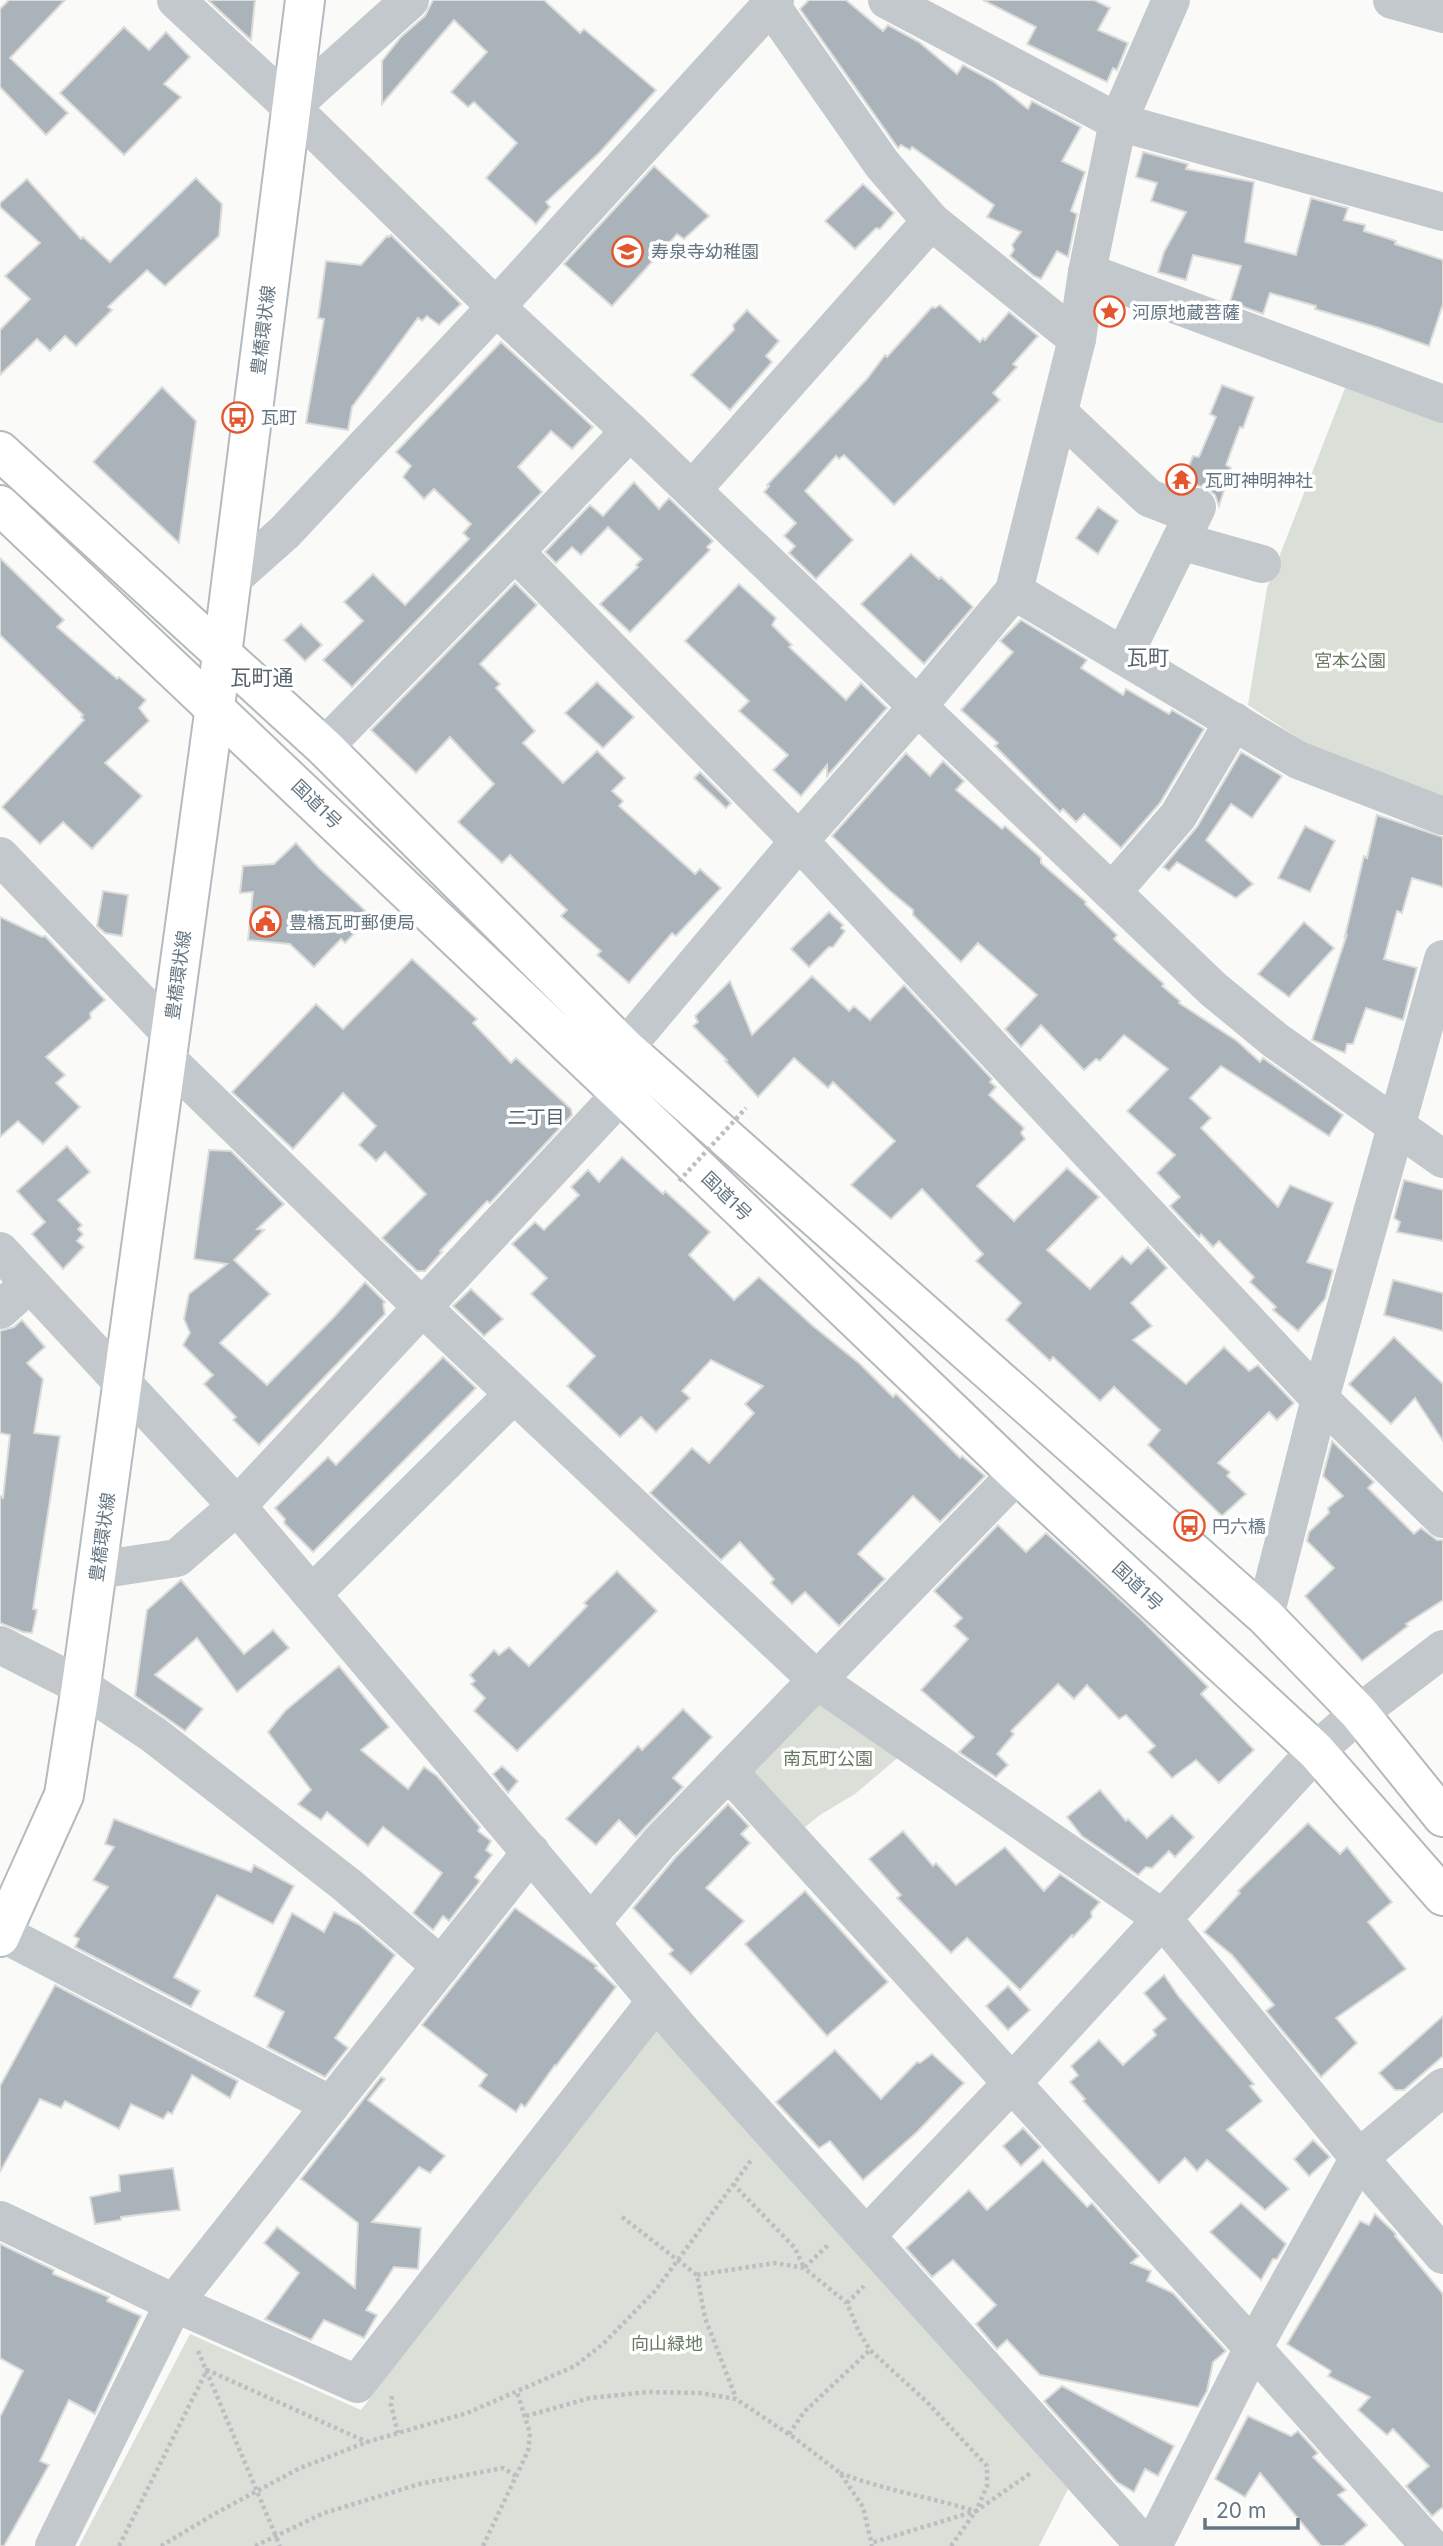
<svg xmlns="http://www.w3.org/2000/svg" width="1443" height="2546" font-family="Inter,'Noto Sans JP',sans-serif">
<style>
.green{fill:#dadfd7}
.building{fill:#aab3b9;stroke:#dcdcda;stroke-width:2}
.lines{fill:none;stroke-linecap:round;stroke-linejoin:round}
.major-casing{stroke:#b5babe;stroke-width:42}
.highway-casing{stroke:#b4b9bd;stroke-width:42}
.path{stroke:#bbbfc2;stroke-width:4.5;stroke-dasharray:3.5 3.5;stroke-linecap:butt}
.minor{stroke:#c3c8cc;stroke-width:38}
.major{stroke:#fff;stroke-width:38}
.highway{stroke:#fff;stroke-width:38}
.path-bridge{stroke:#bbbfc2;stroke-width:4.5;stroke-dasharray:3.5 3.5;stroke-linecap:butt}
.labels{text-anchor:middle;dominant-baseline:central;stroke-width:7;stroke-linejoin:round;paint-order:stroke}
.poi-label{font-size:18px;fill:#657683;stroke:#fff;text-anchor:start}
.street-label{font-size:18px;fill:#657683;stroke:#fff}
.park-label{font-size:18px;fill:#687a64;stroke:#fff}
.neighbourhood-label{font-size:19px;fill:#57646e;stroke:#fff}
.quarter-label{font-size:21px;fill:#57646e;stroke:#fff}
</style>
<rect width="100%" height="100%" fill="#fafaf8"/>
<!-- green -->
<g class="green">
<path d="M1347,383L1443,416V799L1319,752L1248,705L1267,588Z"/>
<path d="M819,1702L901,1755L855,1794L820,1815L799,1832L748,1771Z"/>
<path d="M654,2030L665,2033L1068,2489L1039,2546H79L190,2334L361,2410Z"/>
</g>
<!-- building -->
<g class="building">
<path d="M9,0H65L10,58L68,113L46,135L0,87V9Z"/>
<path d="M208,0H255L251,40Z"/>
<path d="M433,0H544L580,33L584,29L656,90L600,152L546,202L550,207L536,224L486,178L517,143L474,102L468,107L451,92L487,52L454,20L382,104V61L401,37L425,16Z"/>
<path d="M809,0H846L883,31L888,25L919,42L957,74L963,65L993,81L1028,109L1032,101L1081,127L1062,161L1085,172L1071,211L1077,214L1068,257L1057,251L1041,279L1034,276L1010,256L1014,250L1012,245L1021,232L987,217L994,205L912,147L910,150L901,145L898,148L800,9Z"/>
<path d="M983,0H1094L1110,8L1098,30L1128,43L1117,70L1113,68L1107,82L1027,44L1036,27Z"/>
<path d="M124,27L149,50L166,32L190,57L164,84L181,97L124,155L60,93Z"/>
<path d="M1143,152L1188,164L1186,169L1254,182L1245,242L1296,255L1311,198L1348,208L1344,220L1365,225L1364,231L1396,241L1395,244L1443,260V304L1429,346L1376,327L1315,309L1316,306L1270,293L1263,314L1230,302L1241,266L1193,255L1186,280L1158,272L1164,252L1186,212L1151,201L1157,183L1136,177Z"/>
<path d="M654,166L709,216L684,239L677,234L612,306L564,264Z"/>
<path d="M196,178L222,204L219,236L165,286L147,270L108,307L112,310L76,346L65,336L50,351L37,339L0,375V330L30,299L5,276L40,243L0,207V203L27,179L81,239L83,237L110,262Z"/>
<path d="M863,184L894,213L880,229L876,228L855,249L825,221Z"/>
<path d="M391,235L461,304L439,325L427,316L422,321L418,318L352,407L348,430L306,423L324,319L318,318L326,261L361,265L387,236L389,237Z"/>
<path d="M940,305L980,342L983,338L985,340L1009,312L1038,336L1013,364L1017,367L993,393L1000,400L894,505L844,455L839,459L836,456L805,491L853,540L816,579L789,553L795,546L784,536L796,523L764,492L769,486L767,485L867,379L885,355L887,357L932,307L935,308Z"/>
<path d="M747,310L779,341L766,356L772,362L730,410L691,375L734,330L733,325Z"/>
<path d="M501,342L593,427L572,449L551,431L518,467L542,492L352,687L323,660L363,621L344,602L373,574L405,605L469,539L463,533L471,524L434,489L424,499L403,477L411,466L396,452Z"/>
<path d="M1222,385L1254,397L1243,428L1240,427L1226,465L1231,468L1219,506L1215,495L1207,488L1196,485L1185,489L1180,487L1193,456L1199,457L1216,417L1210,414Z"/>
<path d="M162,387L196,421L179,543L93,462Z"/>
<path d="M634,482L659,509L669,498L713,541L707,547L710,550L630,632L600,604L638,567L636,565L642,559L608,527L581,555L572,547L556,563L545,552L590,505L603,516Z"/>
<path d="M1098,507L1118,521L1098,554L1076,538Z"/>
<path d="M911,554L939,579L941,577L973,607L924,664L861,604Z"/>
<path d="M0,558L64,620L57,627L117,679L119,677L146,700L139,708L149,721L105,763L142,796L92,849L63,822L40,844L2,807L84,720L81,717L83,715L0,635Z"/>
<path d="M515,583L537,605L480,664L500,684L496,688L535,731L523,743L563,783L597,751L625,778L612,791L623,801L619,806L695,874L700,869L721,888L676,936L672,933L629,983L597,955L601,951L561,916L567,910L510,855L502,863L458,822L494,784L450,737L416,773L371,730Z"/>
<path d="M739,584L776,618L772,625L792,645L789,647L846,700L861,683L887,708L827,776V765L801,796L773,770L788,755L739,711L749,701L685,641Z"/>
<path d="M1021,620L1087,660L1081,668L1123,695L1126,689L1169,714L1172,710L1204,729L1160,803L1121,848L1084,814L1076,822L1063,809L1060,812L995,746L998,743L961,710L1013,652L1000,641Z"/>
<path d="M301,624L322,645L305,661L284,640Z"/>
<path d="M597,682L634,717L603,748L565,713Z"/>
<path d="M1241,752L1282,776L1252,818L1231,804L1206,840L1253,884L1236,898L1177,862L1169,871L1163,867L1197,827Z"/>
<path d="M906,753L930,776L943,761L964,781L956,790L1002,829L1005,826L1041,858V863L1086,902L1085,904L1117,935L1114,939L1164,984L1162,986L1180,1001L1179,1003L1237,1041L1260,1062L1263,1058L1343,1115L1329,1136L1221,1066L1190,1098L1211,1118L1201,1128L1278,1207L1290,1185L1333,1203L1307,1262L1333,1270L1325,1299L1298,1331L1273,1310L1276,1307L1250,1282L1254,1277L1219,1241L1213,1247L1201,1234L1199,1237L1170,1206L1180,1197L1157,1173L1175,1155L1127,1111L1168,1069L1124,1035L1100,1061L1096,1059L1084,1070L1041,1025L1021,1047L1005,1029L1037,995L978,943L961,962L913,915V910L890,891L832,836Z"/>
<path d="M700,772L731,803L726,808L694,778Z"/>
<path d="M1377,815L1443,837V887L1412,878L1402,913L1397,911L1384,959L1417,968L1403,1020L1366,1008L1353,1044H1347L1345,1053L1312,1040L1347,934L1345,936L1364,856L1367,858Z"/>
<path d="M1305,826L1335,841L1310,892L1278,878Z"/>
<path d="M296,843L318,867L371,916L345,943L341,939L314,967L290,944L248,940L253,892L240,893L243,866L274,864Z"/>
<path d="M103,891L128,895L122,936L105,933L97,926Z"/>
<path d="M829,912L843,925L841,928L845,931L833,947H829L809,967L791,949Z"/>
<path d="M0,917L42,937L45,936L105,1000L90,1013L91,1018L46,1057L65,1075L56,1083L80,1107L43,1144L18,1121L0,1137Z"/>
<path d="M1304,922L1334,948L1289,997L1258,974Z"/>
<path d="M412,959L477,1019L473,1023L511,1063L516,1058L571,1109L572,1115L490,1203L487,1201L440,1251L442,1252L425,1271H417L382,1238L426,1194L385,1152L376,1161L359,1145L376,1126L343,1093L293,1149L232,1092L316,1004L343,1029Z"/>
<path d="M812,976L849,1011L854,1006L870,1020L904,985L992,1079L990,1082L996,1087L989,1095L1024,1128L1021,1133L1025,1139L977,1186L1014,1221L1067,1168L1099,1197L1047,1250L1090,1289L1122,1256L1131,1264L1148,1247L1167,1268L1131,1303L1152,1326L1133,1340L1186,1384L1224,1347L1249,1371L1258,1365L1294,1403L1277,1420L1269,1412L1218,1463L1230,1472L1227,1476L1246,1494L1222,1516L1148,1445L1160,1430L1114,1387L1100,1401L1053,1357L1050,1361L1006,1320L1021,1303L976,1261L983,1254L922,1189L891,1219L851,1185L895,1141L833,1082L828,1088L794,1058L758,1097L725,1061L727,1060L693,1026L698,1022L695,1016L730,981L752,1035Z"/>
<path d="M67,1146L90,1172L58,1200L82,1225L78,1229L83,1234L77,1241L84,1247L63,1269L32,1234L45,1222L17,1191Z"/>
<path d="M209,1150L231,1151L284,1204L257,1229L264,1230L234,1260L270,1294L220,1343L267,1385L334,1317L365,1282L385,1302L383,1304L385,1314L259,1445L233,1420L236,1417L204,1384L213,1375L183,1345L190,1333L184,1319L189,1294L227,1264L194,1259Z"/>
<path d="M622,1157L663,1194L665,1191L710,1232L689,1255L734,1300L759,1277L813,1326L860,1364L893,1397L896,1394L960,1458L962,1456L985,1476L940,1522L913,1496L858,1554L885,1579L839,1626L805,1592L792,1604L771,1583L774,1579L740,1542L721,1560L650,1493L692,1448L709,1463L754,1413L745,1404L763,1386L711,1360L682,1391L690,1398L656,1432L641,1417L620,1437L567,1386L595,1356L531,1294L547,1278L512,1244L535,1222L544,1230L579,1195L571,1187L588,1170L599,1182Z"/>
<path d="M1404,1180L1443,1190V1241L1397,1232L1400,1222L1394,1218Z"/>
<path d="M1393,1280L1443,1293V1331L1384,1315Z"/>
<path d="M471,1289L503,1319L484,1336L453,1306Z"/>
<path d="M22,1320L45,1347L27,1363L43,1379L34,1433L60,1436L33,1609L37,1610L32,1633L23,1632L0,1623V1496L3,1498L10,1435L0,1433V1331L14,1327Z"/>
<path d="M1394,1337L1443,1384V1441L1415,1398L1391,1424L1349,1384Z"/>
<path d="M443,1357L476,1388L313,1552L284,1523L285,1519L275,1508L328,1457L336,1465Z"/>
<path d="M1332,1441L1374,1482L1368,1488L1414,1534L1421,1528L1437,1540H1443V1600L1406,1624L1408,1626L1362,1661L1305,1596L1334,1568L1307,1541L1309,1532L1329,1513L1328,1508L1343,1496L1323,1476Z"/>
<path d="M998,1525L1026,1552L1046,1533L1090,1572L1140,1618L1208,1687L1201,1694L1254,1750L1219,1783L1196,1760L1172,1778L1148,1752L1155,1746L1126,1715L1119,1719L1087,1685L1074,1699L1058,1684L1011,1731L1014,1734L997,1754L1008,1765L996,1777L959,1752L974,1737L921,1690L968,1639L954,1626L962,1618L934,1591Z"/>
<path d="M617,1571L657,1611L517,1751L474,1711L485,1698L471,1684L475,1681L470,1675L494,1650L499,1655L509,1647L529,1666L587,1606L584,1603Z"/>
<path d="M181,1580L244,1654L273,1630L289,1648L237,1692L197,1638L155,1675L203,1709L185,1731L135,1696L147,1610Z"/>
<path d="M339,1666L389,1727L361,1750L408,1789L424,1767L437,1776L480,1827L478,1831L491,1841L486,1850L492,1855L475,1877L480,1881L449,1921L443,1916L433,1930L413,1913L442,1873L383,1827L368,1846L327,1812L321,1820L298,1804L311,1790L268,1732L285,1711Z"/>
<path d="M683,1709L712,1737L673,1778L683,1787L636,1837L619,1820L596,1845L566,1819L638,1746L642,1750Z"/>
<path d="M502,1766L518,1781L508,1793L493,1774Z"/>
<path d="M1100,1790L1126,1821L1128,1819L1147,1838L1172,1815L1194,1837L1175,1857L1169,1851L1152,1868L1146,1867L1138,1875L1082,1836L1067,1817Z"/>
<path d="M728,1804L749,1826L741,1834L750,1843L706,1888L744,1921L691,1974L669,1954L673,1950L633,1908L676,1857Z"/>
<path d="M114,1819L251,1872L254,1865L294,1886L273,1924L217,1895L174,1977L200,1991L191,2007L75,1947L79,1939L74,1936L108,1887L93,1880L114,1847L105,1844Z"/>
<path d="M1308,1823L1340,1854L1347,1847L1392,1902L1368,1922L1406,1969L1336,2018L1357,2043L1321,2077L1266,2011L1274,2005L1232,1955L1204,1932L1240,1893L1238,1891Z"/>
<path d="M903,1831L933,1866L936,1863L956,1885L1005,1847L1044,1891L1060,1874L1100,1902L1091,1912L1092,1917L1073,1937L1072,1935L1020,1990L967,1938L951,1953L897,1898L901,1895L869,1859Z"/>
<path d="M805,1891L888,1982L827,2036L745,1944Z"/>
<path d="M515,1908L597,1966L595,1968L616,1987L556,2066L555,2065L525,2107L521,2104L516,2112L479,2086L487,2075L422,2025Z"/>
<path d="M334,1912L360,1925L395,1955L335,2038L348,2048L325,2077L267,2047L284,2012L254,1996L292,1913L324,1932Z"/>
<path d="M1164,1975L1179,1997L1254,2084L1250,2086L1262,2101L1227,2130L1289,2189L1265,2210L1207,2160L1197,2171L1185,2158L1159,2183L1083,2101L1085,2099L1070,2082L1078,2075L1071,2066L1099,2040L1123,2065L1156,2035L1153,2030L1166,2019L1144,1993Z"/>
<path d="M55,1985L238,2081L230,2098L192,2075L172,2114L168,2112L163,2119L131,2104L119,2129L65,2101L61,2108L40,2099L0,2172V2086Z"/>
<path d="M1008,1986L1030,2010L1008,2030L986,2006Z"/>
<path d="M1443,2016V2056L1404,2090H1395L1379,2073Z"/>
<path d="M835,2050L881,2099L917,2062L920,2063L932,2054L964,2083L917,2132L863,2180L830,2141L819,2148L776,2102Z"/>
<path d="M381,2077L385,2079L368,2100L445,2156L430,2173L419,2167L372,2222L421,2228L418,2269L394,2267L366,2310L377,2315L364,2338L324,2320L311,2340L265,2319L299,2273L264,2243L277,2227L355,2288L358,2223L301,2179Z"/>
<path d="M1023,2128L1041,2147L1021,2166L1003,2146Z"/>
<path d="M1313,2140L1330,2157L1309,2176L1294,2159Z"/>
<path d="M1043,2160L1087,2207L1092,2203L1139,2256L1131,2263L1151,2271L1147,2281L1173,2293L1226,2351L1213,2362L1207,2391L1198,2407L1040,2375L1007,2340L997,2349L976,2324L996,2305L953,2260L932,2277L906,2248L969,2190L987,2210Z"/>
<path d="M173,2168L180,2210L121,2217V2220L95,2224L90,2197L120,2191L119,2175Z"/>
<path d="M1241,2203L1286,2244L1277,2259H1273L1261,2280L1210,2232Z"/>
<path d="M1375,2214L1396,2234L1395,2236L1443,2294V2507L1432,2516L1406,2486L1429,2466L1393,2429L1387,2435L1358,2410L1370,2397L1328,2376L1331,2371L1287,2344L1360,2221L1369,2225Z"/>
<path d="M0,2244L54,2270L53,2274L109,2297L107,2301L141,2316L95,2414L69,2400L40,2461L49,2465L4,2546H0V2417L23,2371L0,2358Z"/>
<path d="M1062,2386L1174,2446L1158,2476L1145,2469L1134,2492L1117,2482L1044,2401Z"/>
<path d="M1248,2416L1291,2436L1298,2431L1318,2453L1313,2457L1346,2490L1338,2495L1367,2525L1343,2546H1321L1260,2473L1245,2497L1215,2479Z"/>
</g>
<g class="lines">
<defs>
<path id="major" d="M0,1937L64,1795L81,1686L222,655L305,0"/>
<g id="highway">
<path d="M0,451L324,747L625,1048L1265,1616L1359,1713L1443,1817"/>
<path d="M0,505L621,1094L1017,1474L1316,1751L1443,1896"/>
</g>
</defs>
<!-- major casing -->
<use href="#major" class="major-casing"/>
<!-- highway casing -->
<use href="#highway" class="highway-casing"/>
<!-- path -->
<g class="path">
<path d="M733,2184L795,2248L804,2268L828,2245"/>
<path d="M622,2217L697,2275L705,2318L736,2398"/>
<path d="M697,2275L775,2263L804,2268L847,2303L859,2332L870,2350L927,2402L987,2466V2486L976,2511L871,2543"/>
<path d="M847,2303L864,2286"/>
<path d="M198,2351L280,2546"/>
<path d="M392,2396L391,2405L398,2433"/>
<path d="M526,2416L590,2398L648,2392L701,2393L736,2399L796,2439L840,2473L863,2507L872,2546"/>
<path d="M789,2434L804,2412L870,2350"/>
<path d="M840,2473C883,2490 930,2497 975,2511"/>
<path d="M119,2546L207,2370L367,2442"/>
<path d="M161,2546L216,2513L300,2468L367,2442L467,2413L575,2366L603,2344L655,2291L752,2159"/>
<path d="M255,2546L324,2513L377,2497L419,2484L503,2468L516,2476"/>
<path d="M483,2546L528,2451L530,2433L517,2392"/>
<path d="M951,2546L976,2511L1032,2472"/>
</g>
<!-- minor -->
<g class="minor">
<path d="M176,0L291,107L496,307L630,431L1213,989L1275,1040L1443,1159"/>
<path d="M887,0L1118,122L1443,212"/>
<path d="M1392,0L1443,14"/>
<path d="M770,4L882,164L931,221L1077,339"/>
<path d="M291,107L410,0"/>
<path d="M1087,272L1443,404"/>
<path d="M1059,413L1149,498L1193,515"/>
<path d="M692,490L931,221"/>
<path d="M1180,541L1262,564"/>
<path d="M515,552L799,841L1320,1399L1443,1519"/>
<path d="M231,580L285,532L496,307L775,0"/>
<path d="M1014,591L1298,760L1443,816"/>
<path d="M1124,655L1197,507"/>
<path d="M324,747L515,552L630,431"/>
<path d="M0,856L170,1033"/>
<path d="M1112,892L1178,816L1234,721"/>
<path d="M625,1048L799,841L918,706L1014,591L1077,339L1087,272L1118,122L1171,0"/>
<path d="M167,1059L422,1307L818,1681L1162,1918L1359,2158L1443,2255"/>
<path d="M0,1251L237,1506L684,2034L1145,2546"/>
<path d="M0,1310L29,1284"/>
<path d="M97,1570L177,1558L237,1506L621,1094"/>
<path d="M312,1594L514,1394"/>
<path d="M1265,1616L1320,1399L1443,959"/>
<path d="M0,1645L81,1686L154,1735L347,1885L441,1966"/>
<path d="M729,1772L1253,2348L1430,2546"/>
<path d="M591,1923L660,1842L1017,1474"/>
<path d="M2,1933L331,2105"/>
<path d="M0,2220L174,2303L357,2384L656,2001"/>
<path d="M866,2236L1012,2083L1316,1751L1359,1713L1443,1649"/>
<path d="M54,2546L174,2303L531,1852"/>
<path d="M1153,2546L1253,2348L1359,2158L1443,2087"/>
</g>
<!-- major -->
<use href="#major" class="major"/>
<!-- highway -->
<use href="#highway" class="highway"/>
<!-- path-bridge -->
<path class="path-bridge" d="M679,1181L746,1108"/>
</g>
<!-- icons -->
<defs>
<symbol id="school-ring" viewBox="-11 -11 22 22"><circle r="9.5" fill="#fff" stroke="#e4572e" stroke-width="1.5"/><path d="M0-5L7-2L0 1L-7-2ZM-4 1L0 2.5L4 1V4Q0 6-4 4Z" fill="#e4572e"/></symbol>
<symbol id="sight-ring" viewBox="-11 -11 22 22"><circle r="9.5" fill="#fff" stroke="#e4572e" stroke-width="1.5"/><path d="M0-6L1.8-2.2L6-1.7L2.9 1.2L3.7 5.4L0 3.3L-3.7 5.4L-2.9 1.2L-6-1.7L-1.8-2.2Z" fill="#e4572e"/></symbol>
<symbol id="bus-ring" viewBox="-11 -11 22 22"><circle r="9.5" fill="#fff" stroke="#e4572e" stroke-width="1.5"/><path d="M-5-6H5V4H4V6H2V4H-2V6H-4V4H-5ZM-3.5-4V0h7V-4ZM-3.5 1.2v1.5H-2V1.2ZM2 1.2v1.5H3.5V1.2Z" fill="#e4572e"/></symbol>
<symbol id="temple-ring" viewBox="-11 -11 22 22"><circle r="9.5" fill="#fff" stroke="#e4572e" stroke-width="1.5"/><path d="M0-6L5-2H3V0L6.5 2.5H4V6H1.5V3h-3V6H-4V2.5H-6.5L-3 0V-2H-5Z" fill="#e4572e"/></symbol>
<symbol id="civic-ring" viewBox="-11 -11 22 22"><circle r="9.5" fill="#fff" stroke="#e4572e" stroke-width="1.5"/><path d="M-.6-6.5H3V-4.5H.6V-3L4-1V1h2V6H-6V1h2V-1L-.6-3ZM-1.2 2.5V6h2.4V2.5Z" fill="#e4572e"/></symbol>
</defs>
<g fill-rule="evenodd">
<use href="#school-ring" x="610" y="234" width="35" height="35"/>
<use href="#sight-ring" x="1092" y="294" width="35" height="35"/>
<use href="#bus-ring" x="220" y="400" width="35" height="35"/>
<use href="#temple-ring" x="1164" y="462" width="35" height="35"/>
<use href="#civic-ring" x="248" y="904" width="35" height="35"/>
<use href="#bus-ring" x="1172" y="1508" width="35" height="35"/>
</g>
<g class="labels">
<!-- poi labels -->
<g class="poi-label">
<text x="651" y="251">寿泉寺幼稚園</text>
<text x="1132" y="312">河原地蔵菩薩</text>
<text x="261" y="417">瓦町</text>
<text x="1205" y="480">瓦町神明神社</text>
<text x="289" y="922">豊橋瓦町郵便局</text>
<text x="1212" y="1526">円六橋</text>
</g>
<!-- street labels -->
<g class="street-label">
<text transform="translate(263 330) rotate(-83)">豊橋環状線</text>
<text transform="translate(317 804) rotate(44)">国道1号</text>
<text transform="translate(178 975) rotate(-82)">豊橋環状線</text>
<text transform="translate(727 1196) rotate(44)">国道1号</text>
<text transform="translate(102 1537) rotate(-82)">豊橋環状線</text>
<text transform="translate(1138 1586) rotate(43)">国道1号</text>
</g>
<!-- park labels -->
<g class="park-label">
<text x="1350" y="660">宮本公園</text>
<text x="828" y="1758">南瓦町公園</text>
<text x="667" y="2343">向山緑地</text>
</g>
<!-- neighbourhood labels -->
<g class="neighbourhood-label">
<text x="536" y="1117">二丁目</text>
</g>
<!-- quarter labels -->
<g class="quarter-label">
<text x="1148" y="657">瓦町</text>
<text x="262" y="677">瓦町通</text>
</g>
</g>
<!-- scale -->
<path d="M1205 2518v10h93v-10" fill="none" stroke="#657683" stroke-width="3.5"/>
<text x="1216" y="2518" font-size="21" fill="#657683" stroke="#ffffff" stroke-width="5" paint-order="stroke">20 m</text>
</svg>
